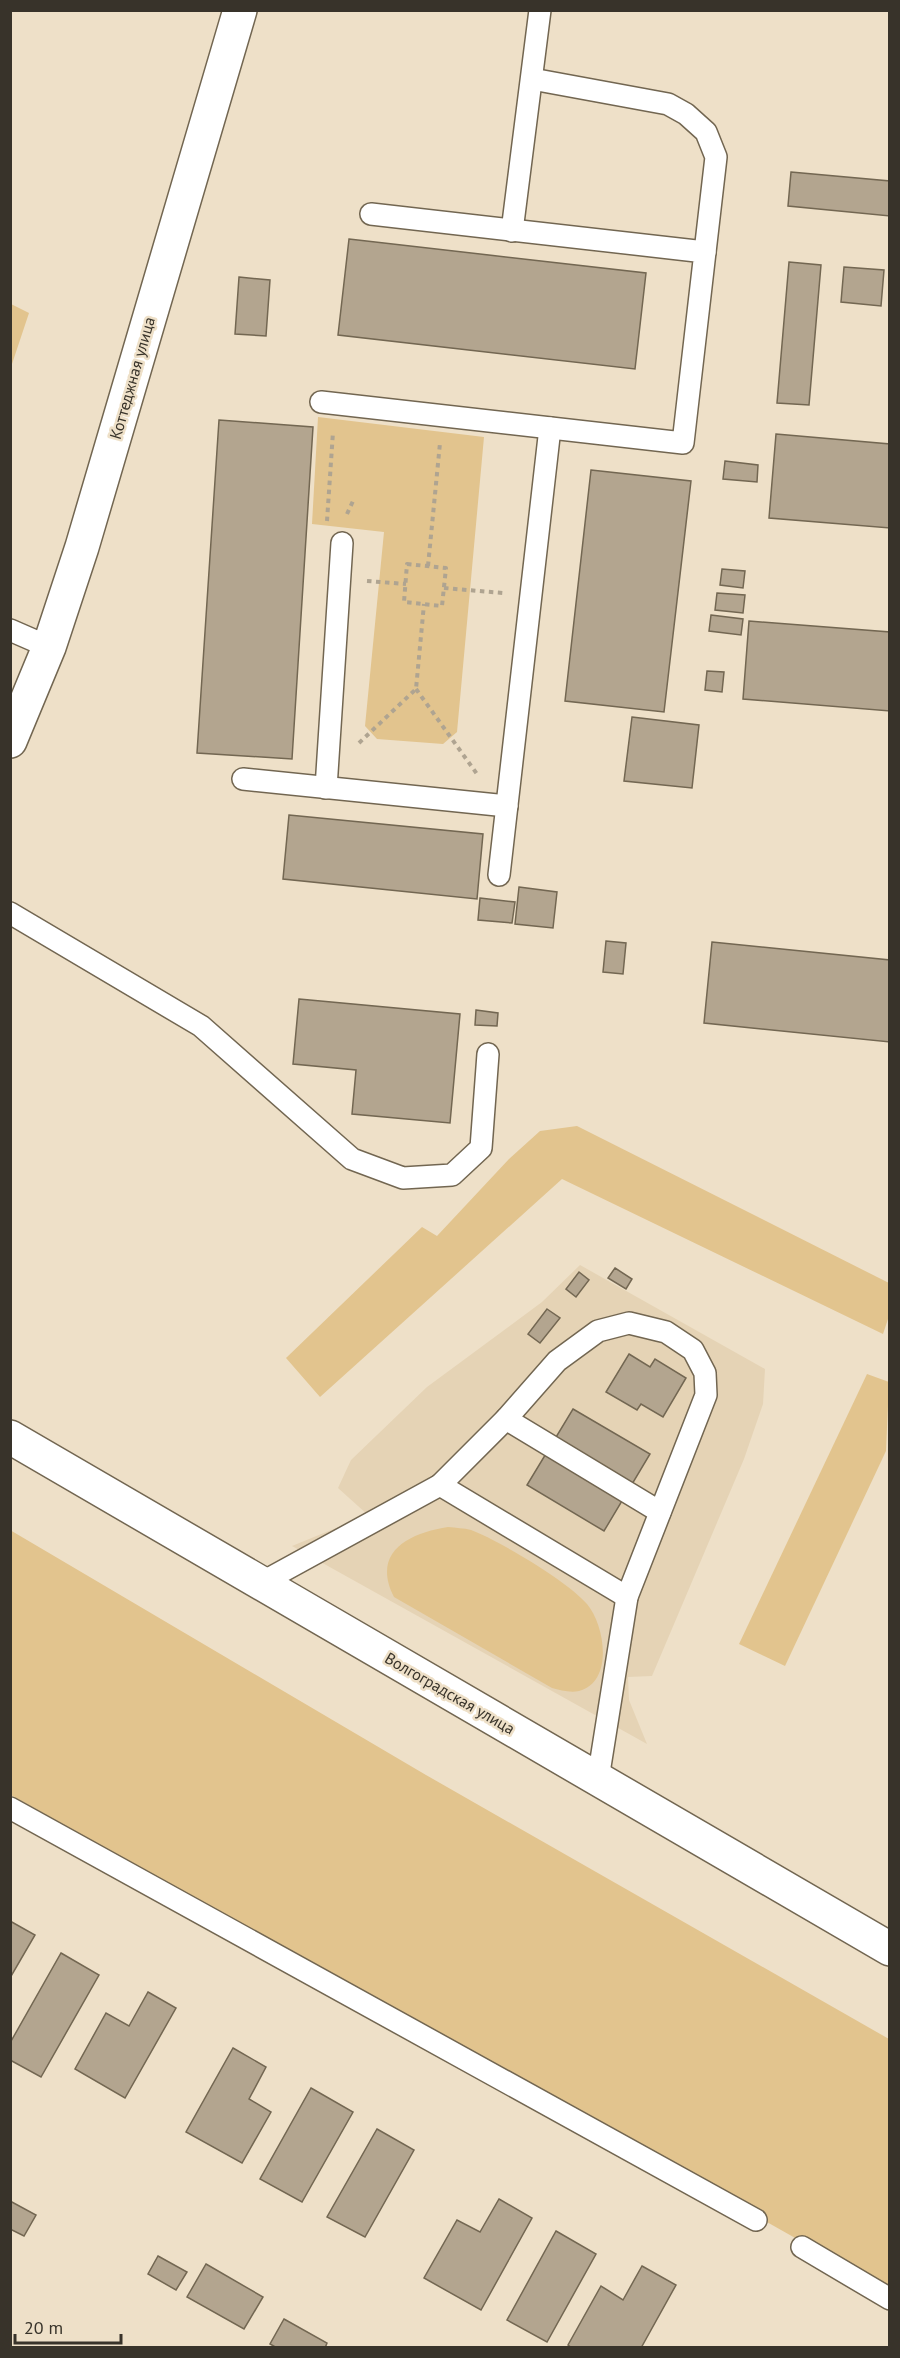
<svg xmlns="http://www.w3.org/2000/svg" width="900" height="2358" font-family="'PT Sans',sans-serif">
<style>
.built{fill:#e5d3b5}
.green{fill:#e2c48e}
.building{fill:#b3a58f;stroke:#736752;stroke-width:1.5}
.lines{fill:none;stroke-linecap:round;stroke-linejoin:round}
.lane-casing{stroke:#726651;stroke-width:24}
.secondary-casing{stroke:#726651;stroke-width:36}
.primary-casing{stroke:#726651;stroke-width:36}
.path{stroke:#afa491;stroke-width:4;stroke-dasharray:4.5 4.5;stroke-linecap:butt}
.lane{stroke:#fff;stroke-width:21}
.secondary{stroke:#fff;stroke-width:33}
.primary{stroke:#fff;stroke-width:33}
.labels{text-anchor:middle;dominant-baseline:central;stroke-width:5;stroke-linejoin:round;paint-order:stroke}
.street-label{font-size:16px;fill:#38332a;stroke:#eee0c8}
</style>
<rect width="100%" height="100%" fill="#eee0c8"/>
<!-- built -->
<path class="built" d="M580,1265L765,1369L763,1404L744,1459L652,1676L628,1677L629,1700L647,1744L292,1546L368,1515L338,1488L351,1460L427,1387L542,1302Z"/>
<!-- green -->
<g class="green">
<path d="M11,304L29,313L11,367Z"/>
<path d="M318,417L484,437L457,732L443,744L377,739L365,726L384,532L312,524Z"/>
<path d="M577,1126L889,1283V1316L883,1334L562,1179L320,1397L286,1358L422,1227L437,1236L509,1159L540,1131Z"/>
<path d="M867,1374L889,1382L886,1451L785,1666L739,1644Z"/>
<path d="M448,1527C456,1528 464,1528 471,1530C498,1540 569,1582 587,1604C605,1625 614,1682 579,1691C570,1693 560,1690 552,1688L394,1597C371,1552 409,1533 448,1527Z"/>
<path d="M10,1530L426,1775L889,2039V2291L11,1795Z"/>
</g>
<!-- building -->
<g class="building">
<path d="M791,172L890,181V216L788,206Z"/>
<path d="M349,239L646,273L635,369L338,335Z"/>
<path d="M789,262L821,265L809,405L777,403Z"/>
<path d="M844,267L884,270L881,306L841,302Z"/>
<path d="M239,277L270,280L266,336L235,334Z"/>
<path d="M219,420L313,427L292,759L197,753Z"/>
<path d="M776,434L890,444V528L769,518Z"/>
<path d="M725,461L758,465L757,482L723,479Z"/>
<path d="M591,470L691,481L664,712L565,701Z"/>
<path d="M722,569L745,571L743,588L720,585Z"/>
<path d="M717,593L745,595L743,613L715,610Z"/>
<path d="M711,615L743,619L741,635L709,631Z"/>
<path d="M749,621L890,632V711L743,699Z"/>
<path d="M707,671L724,672L722,692L705,690Z"/>
<path d="M632,717L699,725L692,788L624,781Z"/>
<path d="M289,815L483,834L477,899L283,879Z"/>
<path d="M519,887L557,892L553,928L515,924Z"/>
<path d="M480,898L515,902L512,923L478,920Z"/>
<path d="M606,941L626,943L623,974L603,972Z"/>
<path d="M712,942L890,960V1042L704,1023Z"/>
<path d="M299,999L460,1014L450,1123L352,1114L356,1070L293,1064Z"/>
<path d="M476,1010L498,1013L497,1026L475,1025Z"/>
<path d="M615,1268L632,1279L626,1289L608,1278Z"/>
<path d="M579,1272L589,1280L576,1297L566,1289Z"/>
<path d="M547,1309L560,1318L540,1343L528,1334Z"/>
<path d="M629,1354L650,1367L655,1359L686,1378L663,1417L641,1404L637,1410L606,1392Z"/>
<path d="M573,1409L650,1454L604,1531L527,1485Z"/>
<path d="M10,1921L35,1935L10,1978Z"/>
<path d="M61,1953L99,1975L41,2077L10,2060V2043Z"/>
<path d="M148,1992L176,2008L125,2098L75,2069L106,2013L129,2026Z"/>
<path d="M233,2048L266,2067L249,2099L271,2112L242,2163L186,2132Z"/>
<path d="M311,2088L353,2112L302,2202L260,2179Z"/>
<path d="M377,2129L414,2150L365,2237L327,2217Z"/>
<path d="M499,2199L532,2218L481,2310L424,2278L457,2220L480,2232Z"/>
<path d="M10,2201L36,2215L24,2236L10,2229Z"/>
<path d="M556,2231L596,2254L547,2342L507,2320Z"/>
<path d="M158,2256L187,2272L176,2290L148,2274Z"/>
<path d="M206,2264L263,2297L244,2329L187,2297Z"/>
<path d="M642,2266L676,2285L641,2348H572L568,2345L601,2286L623,2300Z"/>
<path d="M284,2319L327,2343L325,2348H277L270,2344Z"/>
</g>
<g class="lines">
<defs>
<g id="lane">
<path d="M532,79L668,104L686,114L706,132L716,157L705,252"/>
<path d="M512,231L540,10"/>
<path d="M321,402L683,443L705,252L371,214"/>
<path d="M10,630L49,647"/>
<path d="M243,779L507,806"/>
<path d="M326,788L342,543"/>
<path d="M499,875L550,428"/>
<path d="M10,913L201,1026L352,1159L403,1178L452,1175L481,1148L488,1054"/>
<path d="M506,1419L660,1512"/>
<path d="M440,1485L627,1597"/>
<path d="M261,1583L440,1485L506,1419L557,1361L598,1331L629,1323L666,1332L693,1350L705,1373L706,1395L627,1597L598,1779"/>
<path d="M10,1808L756,2220"/>
<path d="M802,2247L890,2299"/>
</g>
<path id="secondary" d="M10,741L49,647L82,547L240,10"/>
<path id="primary" d="M10,1437L890,1949"/>
</defs>
<!-- lane casing -->
<use href="#lane" class="lane-casing"/>
<!-- secondary casing -->
<use href="#secondary" class="secondary-casing"/>
<!-- primary casing -->
<use href="#primary" class="primary-casing"/>
<!-- path -->
<g class="path">
<path d="M347,514L353,501"/>
<path d="M327,521L333,432"/>
<path d="M407,564L446,568L442,606L404,602Z"/>
<path d="M428,566L440,443"/>
<path d="M367,581L406,584"/>
<path d="M444,588L503,593"/>
<path d="M416,689L477,774"/>
<path d="M359,743L416,689L424,604"/>
</g>
<!-- lane -->
<use href="#lane" class="lane"/>
<!-- secondary -->
<use href="#secondary" class="secondary"/>
<!-- primary -->
<use href="#primary" class="primary"/>
</g>
<g class="labels">
<!-- street labels -->
<g class="street-label">
<text transform="translate(132 378) rotate(-74)">Коттеджная улица</text>
<text transform="translate(450 1693) rotate(30)">Волгоградская улица</text>
</g>
</g>
<!-- border -->
<rect width="900" height="2358" fill="none" stroke="#38332a" stroke-width="24"/>
<!-- scale -->
<path d="M15 2334v9h106v-9" fill="none" stroke="#38332a" stroke-width="3"/>
<text x="24" y="2334" font-size="18" fill="#38332a" stroke="#eee0c8" stroke-width="4.5" paint-order="stroke">20 m</text>
</svg>
